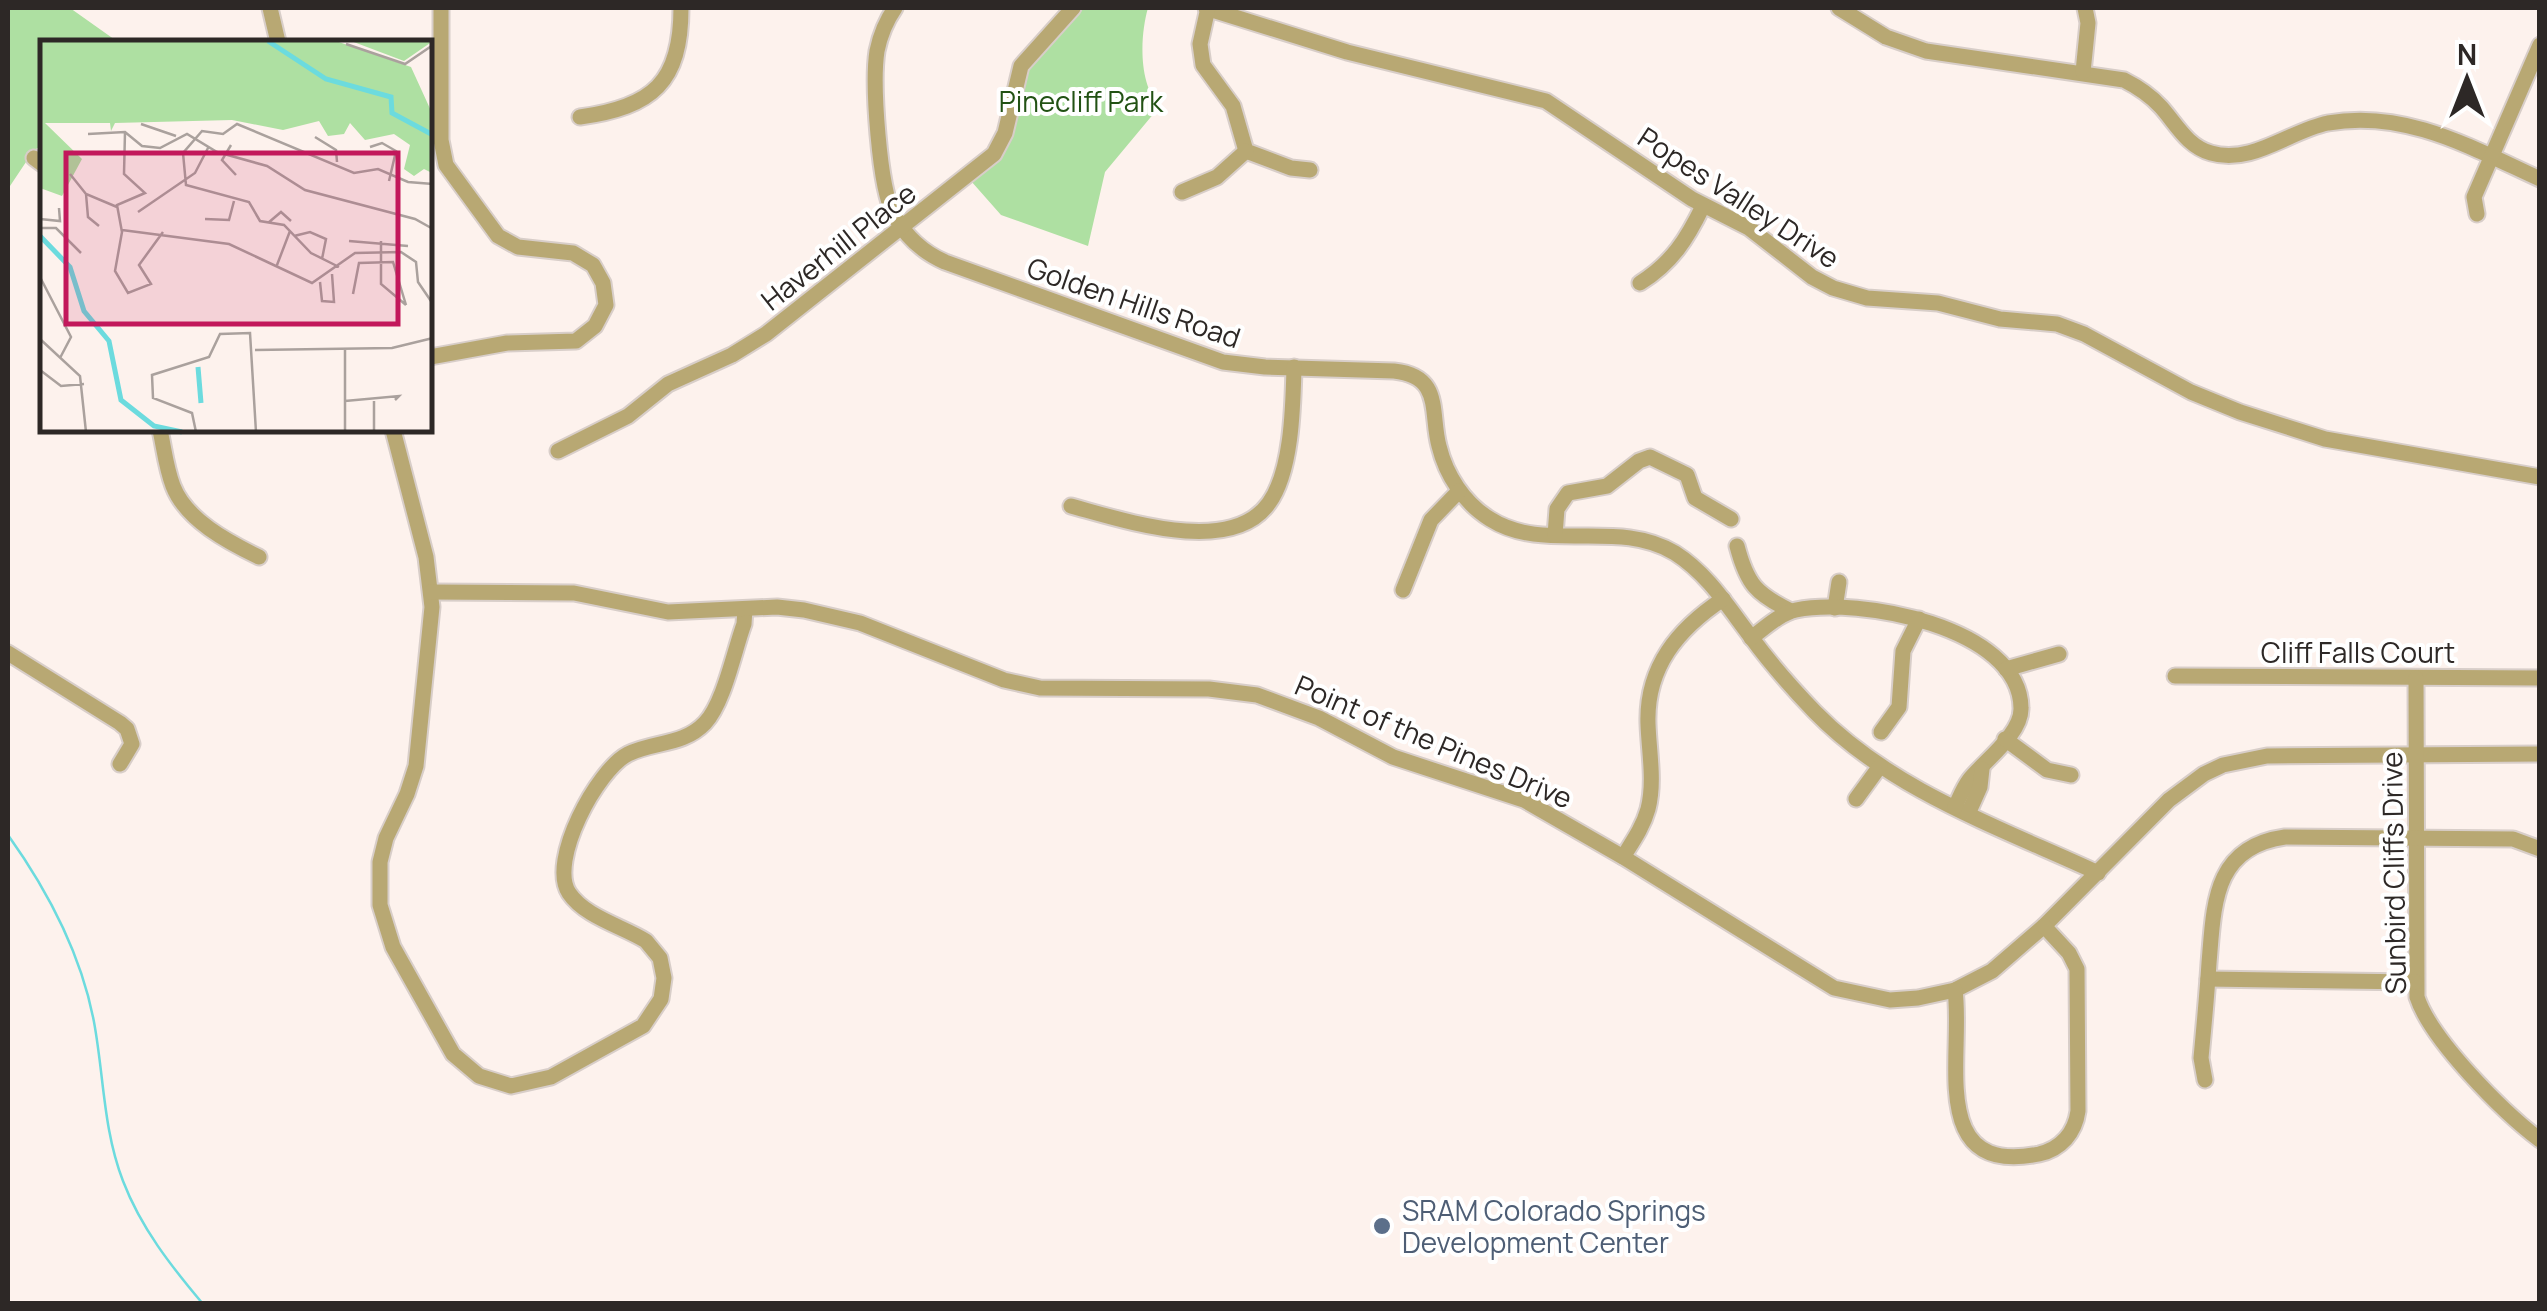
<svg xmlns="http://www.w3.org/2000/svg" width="2547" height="1311" font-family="Manrope,sans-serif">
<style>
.green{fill:#aee0a2}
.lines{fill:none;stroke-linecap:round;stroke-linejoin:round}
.stream{stroke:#6cdbde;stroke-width:2.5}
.minor-casing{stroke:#d8cec9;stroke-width:19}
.minor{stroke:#b8a873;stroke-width:15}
.service-dot{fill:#5c6f8a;stroke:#fff;stroke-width:4}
.labels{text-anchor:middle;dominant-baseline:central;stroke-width:8;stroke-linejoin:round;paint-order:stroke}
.park-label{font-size:28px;fill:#225214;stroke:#fff}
.street-label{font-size:28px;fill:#2d2826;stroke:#fff}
.service-label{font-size:28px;fill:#4e5e75;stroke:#fff;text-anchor:start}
.inset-river{fill:none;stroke:#6cdbde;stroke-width:5}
.inset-road{fill:none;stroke:#aaa19d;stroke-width:2.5}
.view{fill:#c2185b;fill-opacity:0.15;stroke:#c2185b;stroke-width:5}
.inset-edge{fill:none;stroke:#2d2826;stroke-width:5}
</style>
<rect width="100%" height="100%" fill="#fdf2ed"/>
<!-- green -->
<g class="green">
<path d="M8,8H70L118,42H42V146L34,150L8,189Z"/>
<path d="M1081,8H1148C1140,35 1138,85 1160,106L1105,172L1088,246L1001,215L971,181L1006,148L1025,71Z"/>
</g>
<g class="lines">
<!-- stream -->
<path class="stream" d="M8,835C48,891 81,953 94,1022C104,1076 103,1129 123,1181C141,1228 171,1266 203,1304"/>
<defs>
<g id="minor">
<path d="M270,8L278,42"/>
<path d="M895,8C886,21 880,36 877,51C872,83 879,188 894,215C906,237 922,252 945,262L1223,362L1265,367L1394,371C1443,376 1430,413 1439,446C1446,475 1464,503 1490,519C1545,554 1618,518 1675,553C1708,574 1728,607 1751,637C1770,663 1792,688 1815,712C1892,791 2001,828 2098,873"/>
<path d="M1206,8L1347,52L1546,101L1692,199L1749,228L1812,277L1833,288L1867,298L1938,303L2000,319L2057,324L2084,334L2191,392L2240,412L2325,439L2540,477"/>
<path d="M1208,8L1200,44L1203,65L1233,106L1246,151L1291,168L1310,170"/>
<path d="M1839,8L1886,37L1926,51L2124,80C2138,87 2151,96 2161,107C2177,125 2187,146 2211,153C2252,165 2289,131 2328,123C2405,109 2472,148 2540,179"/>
<path d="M2083,72L2088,23L2085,8"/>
<path d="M580,117C653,107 681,82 681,8"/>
<path d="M34,158L42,164"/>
<path d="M1182,192L1217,177L1246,151"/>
<path d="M2477,214L2474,197L2540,45"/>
<path d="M1640,283C1672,263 1687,239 1703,206"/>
<path d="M430,357L507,343L576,341L595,326L606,305L603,283L593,265L573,253L518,247L498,236L446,165L441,140V8"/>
<path d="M160,430C164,448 166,468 173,486C186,520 228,542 259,557"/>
<path d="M393,430L426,557L432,607L416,766L407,794L386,838L380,862V905L393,947L453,1054L479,1076L511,1086L551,1077L643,1026L661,999L664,978L660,958L646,941C622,926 585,917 569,893C548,861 597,770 628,754C654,741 683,746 705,723C724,703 734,651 744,624L745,609"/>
<path d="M558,451L628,416L668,384L732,355L766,334L994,154L1005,133L1021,66L1073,8"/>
<path d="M1071,506C1123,520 1231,557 1269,503C1292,471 1293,406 1294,367"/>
<path d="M1555,535L1557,509L1568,493L1607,486L1639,461L1650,457L1687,475L1695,498L1731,519"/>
<path d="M1737,546C1747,584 1756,594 1791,611"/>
<path d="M1403,590L1431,520L1459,491"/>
<path d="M431,592L574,593L668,612L777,607L804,610L860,623L1004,680L1040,688L1209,689L1257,695L1319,718L1393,757L1524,800L1623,857L1834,988L1890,1000L1918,998L1955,990L1992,971L2044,926L2169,800L2204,774L2223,765L2267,756L2540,754"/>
<path d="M1835,608L1839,582"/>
<path d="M1751,638C1765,628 1779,614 1796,610C1857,597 2020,626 2021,708C2022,734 1983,762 1969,780C1963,788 1959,799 1955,807"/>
<path d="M8,653L120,723L127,729L132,744L120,764"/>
<path d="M2006,669L2059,654"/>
<path d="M2175,676L2540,678"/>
<path d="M2416,678L2417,997C2431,1040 2503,1112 2540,1140"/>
<path d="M1881,732L1899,707L1903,651L1919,619"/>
<path d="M2005,739L2047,770L2071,775"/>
<path d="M1856,799L1880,766"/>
<path d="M1968,814L1980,787L1982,769"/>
<path d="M1623,857C1633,841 1643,827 1648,809C1655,781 1649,753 1648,724C1646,667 1678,629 1723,599"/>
<path d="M2208,979L2415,982"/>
<path d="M1955,990C1964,1055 1926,1177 2039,1154C2061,1149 2075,1133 2078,1111L2077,969L2069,953L2044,926"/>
<path d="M2205,1080L2201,1058C2204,1026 2207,995 2209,963C2214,905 2213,847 2285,837L2513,839L2540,849"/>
</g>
</defs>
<!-- minor casing -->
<use href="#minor" class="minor-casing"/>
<!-- minor -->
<use href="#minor" class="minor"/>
</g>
<!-- markers -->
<circle class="service-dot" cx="1382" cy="1226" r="10"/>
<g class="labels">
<!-- park labels -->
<g class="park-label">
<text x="1081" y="101">Pinecliff Park</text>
</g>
<!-- street labels -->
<g class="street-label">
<text transform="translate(1739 197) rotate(33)">Popes Valley Drive</text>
<text transform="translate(838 246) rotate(-38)">Haverhill Place</text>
<text transform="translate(1134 302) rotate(19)">Golden Hills Road</text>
<text x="2358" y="652">Cliff Falls Court</text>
<text transform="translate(1434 741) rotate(23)">Point of the Pines Drive</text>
<text transform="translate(2393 873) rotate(-91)">Sunbird Cliffs Drive</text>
</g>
<!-- service labels -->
<g class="service-label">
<text x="1402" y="1210">SRAM Colorado Springs<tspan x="1402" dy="32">Development Center</tspan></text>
</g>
</g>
<!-- overview -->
<g transform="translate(40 40)">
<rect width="392" height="392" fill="#fdf2ed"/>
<path d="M0,1H296L371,27L392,73V133L384,129L374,136L364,129L370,105L354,94L325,100L310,83L304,94L288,96L279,81L243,90L192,80L75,83L71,91L70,83H5L42,119L22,156L0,148ZM311,1H393L364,21Z" fill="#aee0a2"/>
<path class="inset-river" d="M228,1L286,39L351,57L352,73L393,95M0,196L30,227L44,271L69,301L81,360L114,386L142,392M158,327L161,363"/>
<path class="inset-road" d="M306,4L365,24L393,5M101,84L136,96M85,92L84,134L105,153L77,165L82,192L75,231L88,253L111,244L99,225L123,192M48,94L85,92L102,106L120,108L147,94L177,112L227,126L265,150L375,179L393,189M275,97L296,110L297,122M191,105L182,120L196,135M330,107L342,103L356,111L349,141M30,134L46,154L77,167M46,154L48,177L59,186M98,172L155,133L168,108M0,179L20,181L19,168M165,179L189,180L194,161M228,183L241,172L251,181M0,188H16L41,213M82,190L189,204L272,243L315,213L361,212L376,222L378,242L393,264M254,196L270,192L286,199L282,219M309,201L368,206M341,201V244L366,265M237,225L250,191M299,227L271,213L244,185L220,181L209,162L146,145L143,113L162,91L183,94L197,84L314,133L338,129L368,142L393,144M0,237L31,297L20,318M280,242L282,261L294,262L292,234M313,254L319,223L353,222L366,265M0,299L40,336L46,392M305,308V392M215,310L352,308L393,298M0,330L21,346L44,344M305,361L359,356L355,360M334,361V392M156,392L152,373L113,358L112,335L169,317L180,294L210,293L216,392"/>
<path class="view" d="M26,113H358V284H26Z"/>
<rect width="392" height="392" class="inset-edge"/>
</g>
<!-- border -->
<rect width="2547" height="1311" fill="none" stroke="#2d2826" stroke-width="20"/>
<!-- north arrow -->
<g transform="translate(2467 80)" stroke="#ffffff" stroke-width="8" paint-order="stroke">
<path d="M0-8L18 38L0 25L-18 38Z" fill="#2d2826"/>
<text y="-15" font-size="28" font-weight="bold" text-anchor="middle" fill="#2d2826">N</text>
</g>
</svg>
